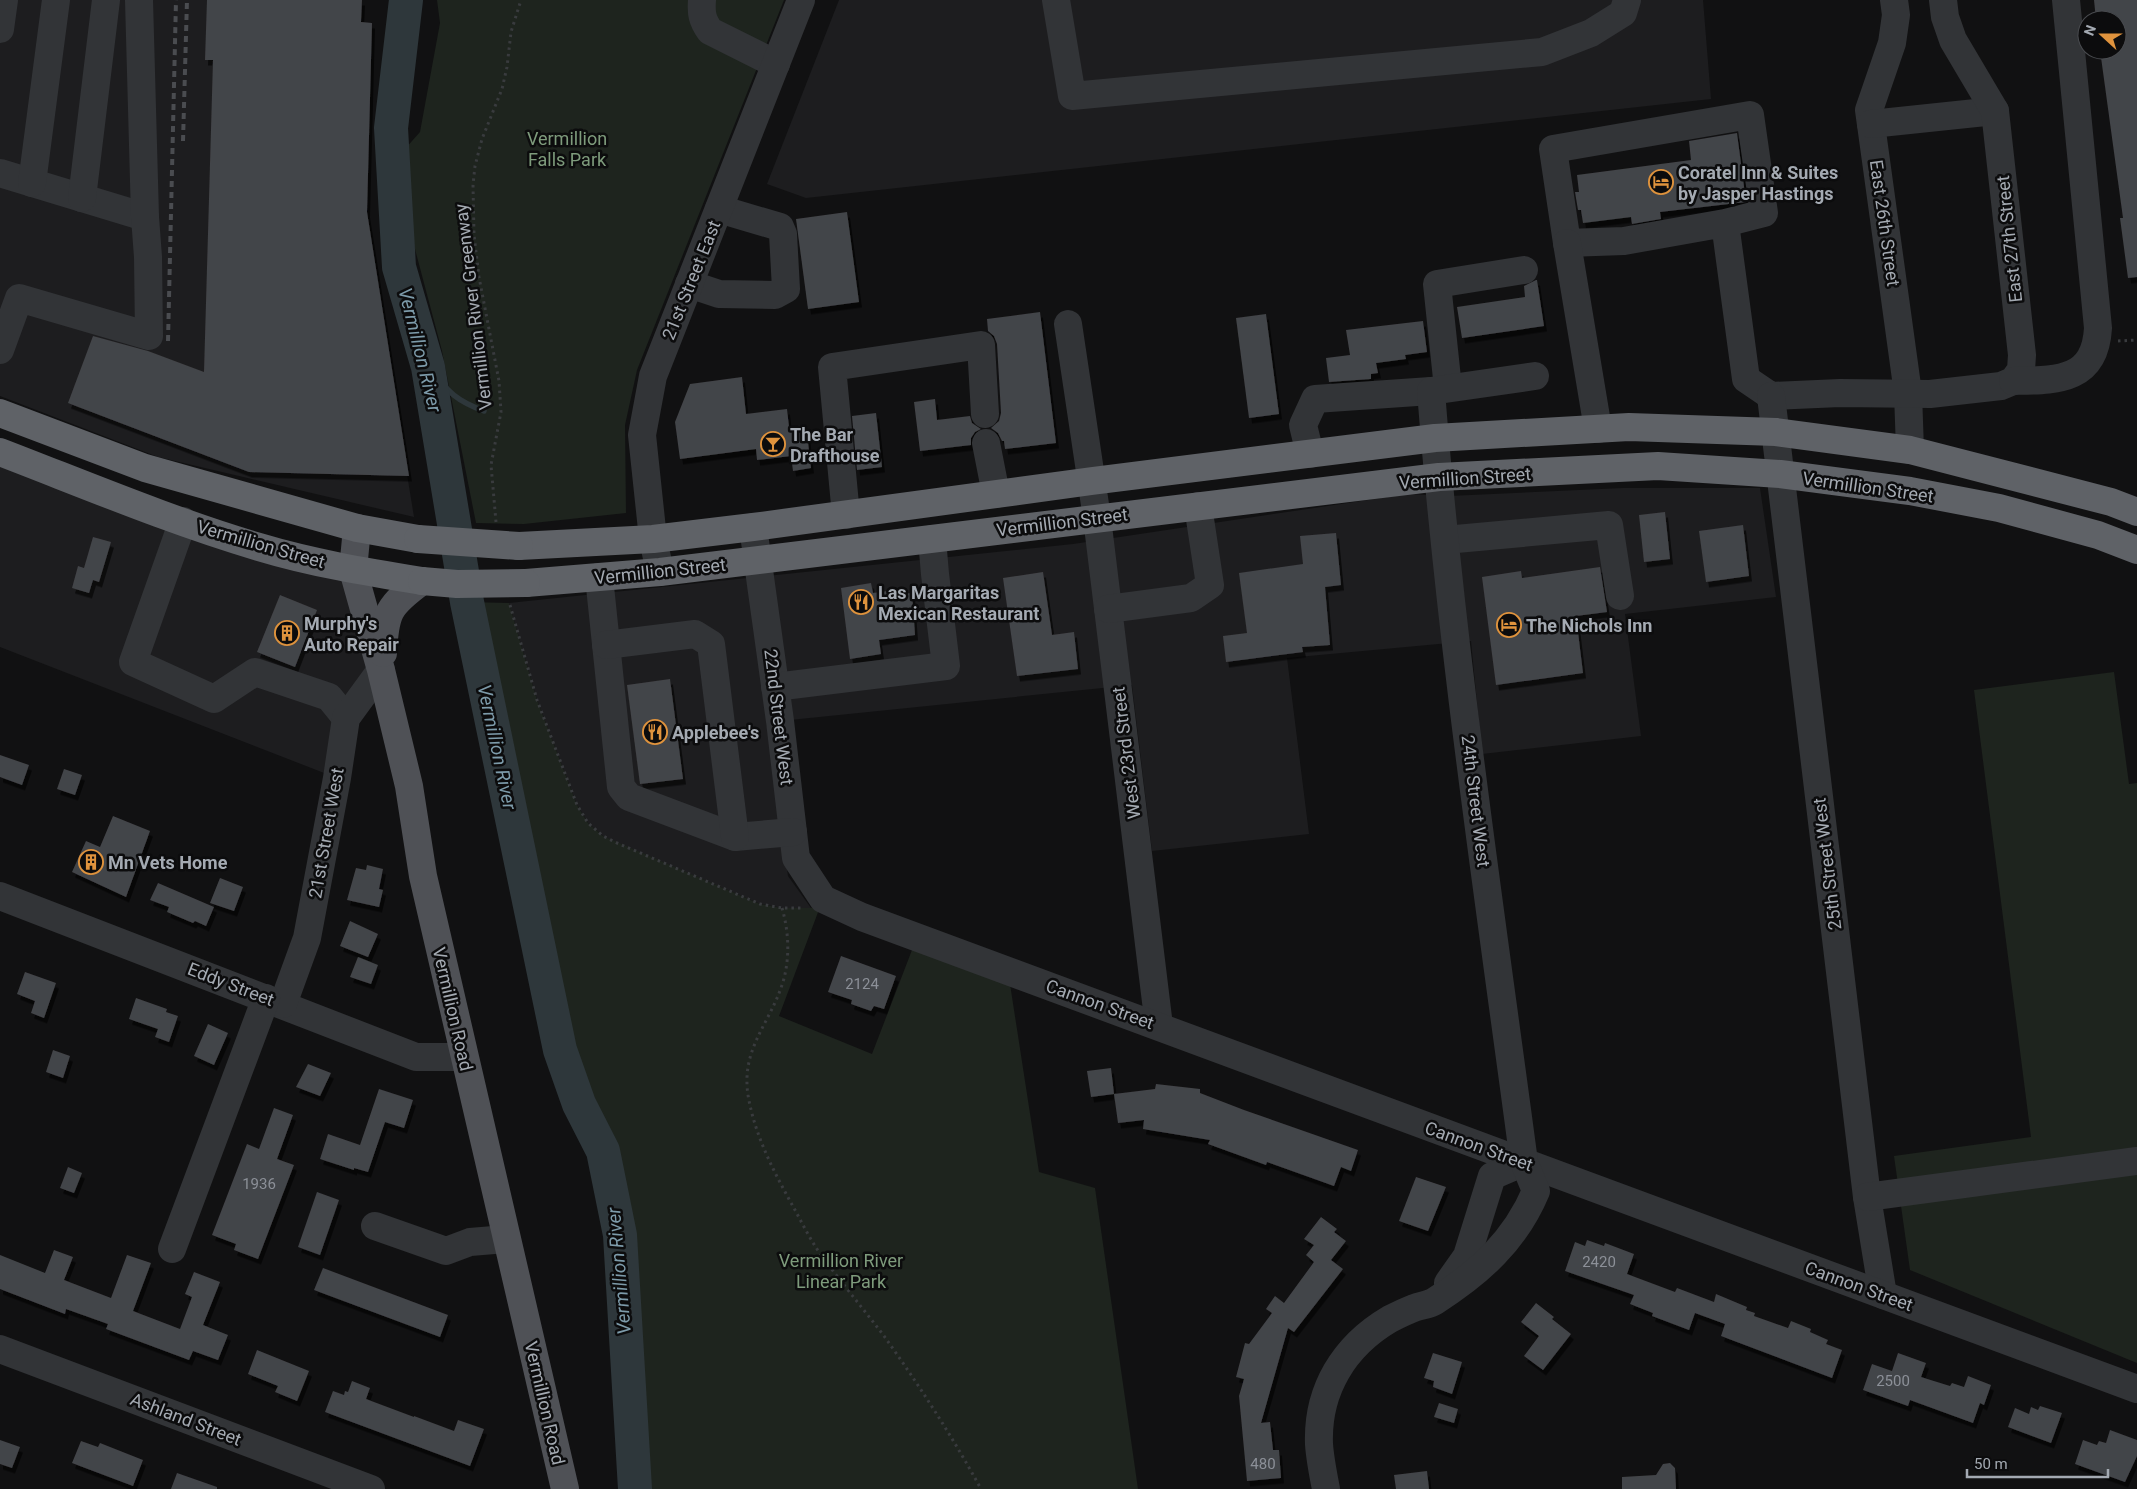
<svg xmlns="http://www.w3.org/2000/svg" width="2137" height="1489" font-family="Roboto,sans-serif">
<style>
.built{fill:#1d1d1f}
.green{fill:#1e241e}
.lines{fill:none;stroke-linecap:round;stroke-linejoin:round}
.stream{stroke:#2e373b;stroke-width:5.5}
.river{stroke:#2e373b;stroke-width:34}
.building{fill:#434448;filter:url(#shadow)}
.path{stroke:#393b3e;stroke-width:3;stroke-dasharray:2.5 4;stroke-linecap:butt}
.minor{stroke:#323437;stroke-width:28}
.major{stroke:#4f5156;stroke-width:28}
.highway{stroke:#5f6267;stroke-width:28}
.rail{stroke:#4a4c50;stroke-width:4;stroke-dasharray:6 5;stroke-linecap:butt}
.highway-bridge{stroke:#5f6267;stroke-width:28}
.labels{text-anchor:middle;dominant-baseline:central;stroke-width:5;stroke-linejoin:round;paint-order:stroke}
.number-label{font-size:15px;fill:#8c9098}
.park-label{font-size:18px;fill:#7e9b7c;stroke:#0c0c0d}
.poi-label{font-size:18px;font-weight:bold;fill:#a4aab2;stroke:#0c0c0d;text-anchor:start}
.street-label{font-size:18px;fill:#a4aab2;stroke:#0c0c0d}
.water-label{font-size:19px;font-style:italic;fill:#7d9baa;stroke:#0c0c0d}
</style>
<defs>
<filter id="shadow"><feDropShadow dx="3" dy="5.5" stdDeviation="0" flood-color="#0009"/></filter>
</defs>
<rect width="100%" height="100%" fill="#111112"/>
<!-- built -->
<g class="built">
<path d="M0,0H360V22L372,23L365,217L414,517L158,457L0,396Z"/>
<path d="M839,0H1703L1711,99L806,198L767,184Z"/>
<path d="M0,452L353,570L381,670L346,718L337,778L0,647Z"/>
<path d="M1623,488H1760L1776,597L1625,614L1641,736L1482,754L1471,641L1287,658L1309,834L1152,851L1132,685L780,721L766,720L788,876L811,908H782L760,904L617,843L603,836L588,823L577,805L537,700L509,603L1073,544L1408,494L1449,496Z"/>
</g>
<!-- green -->
<g class="green">
<path d="M437,0H784L637,370L625,425L626,513L524,524L476,523L442,351L411,234L404,150L420,132L440,23Z"/>
<path d="M467,602L509,603L537,700L577,805L588,823L603,836L760,904L782,908H811L823,899L779,1016L872,1054L917,937L1008,971L1039,1172L1095,1188L1138,1489H635L620,1235L603,1151L579,1104L560,1050Z"/>
<path d="M2114,672L2129,784L2137,783V1363L1910,1270L1894,1156L2031,1137L1974,690Z"/>
</g>
<g class="lines">
<!-- stream -->
<path class="stream" d="M428,367C448,391 454,400 484,411"/>
<!-- river -->
<path class="river" d="M406,0L391,128L399,267L428,367L467,602L560,1050L579,1104L603,1151L620,1235L635,1489"/>
</g>
<!-- building -->
<g class="building">
<path d="M207,0H362L361,22L372,23L367,212L409,476L249,472L68,403L93,336L148,351L204,372L213,60H205Z"/>
<path d="M2094,0H2137V277L2128,278L2120,218H2123L2100,50H2117V20H2096Z"/>
<path d="M1737,133L1746,202L1660,212L1661,219L1632,224L1631,217L1583,223L1581,210H1578L1575,192H1579L1577,175L1691,160L1689,141Z"/>
<path d="M847,212L859,302L808,309L796,219Z"/>
<path d="M1536,280H1537L1544,326L1462,338L1457,307L1525,297L1524,286Z"/>
<path d="M1040,312L1056,443L1005,449L1004,441H1002L998,433L991,428L999,421L1001,413L997,344L994,336L988,331L987,319Z"/>
<path d="M1266,314L1279,414L1249,418L1236,318Z"/>
<path d="M1423,321L1427,352L1405,355L1406,359L1376,363L1378,373L1371,374V379L1329,382L1326,358L1350,355L1346,330Z"/>
<path d="M742,377L746,414L787,409L789,427L806,425L811,468L793,471L791,456L757,460L756,449L680,459L675,422L690,384Z"/>
<path d="M935,399L937,420L970,416L972,423L981,429L975,432L971,438V445L920,451L914,402Z"/>
<path d="M876,413L882,467L857,470L852,416Z"/>
<path d="M1665,512L1670,559L1644,562L1639,515Z"/>
<path d="M1743,525L1749,576L1706,582L1699,531Z"/>
<path d="M1336,533L1341,585L1325,587L1330,645L1302,647L1303,652L1226,662L1223,636L1247,633L1239,573L1303,564L1300,536Z"/>
<path d="M93,537L111,542L99,582L93,580L89,593L72,588L78,566L84,568Z"/>
<path d="M1600,567L1607,612L1576,616L1583,673L1496,685L1482,577L1521,571L1522,578Z"/>
<path d="M1043,572L1052,635L1074,632L1078,669L1017,676L1003,578Z"/>
<path d="M871,583L873,593L895,590L896,594L912,593L915,635L879,640L881,654L850,659L841,588Z"/>
<path d="M280,595L317,610L295,667L257,652Z"/>
<path d="M670,679L683,779L640,784L627,685Z"/>
<path d="M0,755L29,765L22,785L0,777Z"/>
<path d="M64,769L82,775L75,795L57,789Z"/>
<path d="M113,816L150,831L126,897L72,872L86,841L100,847Z"/>
<path d="M367,865L383,869L379,889L383,890L379,907L347,900L356,868L366,870Z"/>
<path d="M220,878L243,887L234,911L210,903Z"/>
<path d="M158,883L214,907L206,926L195,921L193,923L167,912L169,907L150,900Z"/>
<path d="M350,921L378,934L368,957L340,946Z"/>
<path d="M841,956L896,976L884,1009L874,1006L871,1011L851,1004L852,1000L828,992Z"/>
<path d="M358,957L378,965L371,984L350,977Z"/>
<path d="M25,972L56,983L44,1018L31,1013L35,1001L17,994Z"/>
<path d="M136,998L167,1009L166,1012L178,1016L169,1042L155,1037L158,1029L129,1019Z"/>
<path d="M208,1024L228,1033L214,1065L194,1056Z"/>
<path d="M53,1050L70,1056L63,1078L46,1072Z"/>
<path d="M308,1064L331,1073L320,1096L296,1087Z"/>
<path d="M1111,1068L1114,1094L1091,1097L1087,1071Z"/>
<path d="M1156,1084L1200,1089V1093L1244,1110L1358,1150L1351,1171L1341,1167L1334,1186L1267,1162L1266,1165L1208,1144L1210,1140L1143,1129L1144,1120L1118,1123L1114,1094L1155,1089Z"/>
<path d="M379,1089L413,1100L404,1128L385,1122L368,1172L354,1168V1170L320,1159L328,1134L360,1145Z"/>
<path d="M274,1108L293,1115L277,1159L294,1165L258,1259L234,1250L236,1244L212,1235L247,1144L259,1149Z"/>
<path d="M68,1167L82,1173L74,1193L60,1188Z"/>
<path d="M1416,1177L1446,1187L1428,1231L1399,1221Z"/>
<path d="M317,1192L339,1200L320,1255L298,1247Z"/>
<path d="M1321,1217L1337,1229L1334,1232L1346,1241L1331,1260L1343,1269L1294,1332L1288,1328L1261,1423L1270,1422L1273,1450H1279L1281,1478L1247,1481L1239,1396L1244,1379L1236,1377L1245,1343L1249,1344L1272,1313L1266,1309L1275,1296L1284,1303L1314,1262L1306,1255L1314,1245L1304,1239Z"/>
<path d="M1587,1240L1604,1246L1605,1243L1634,1254L1627,1274L1675,1292L1677,1288L1714,1302L1716,1294L1747,1307L1746,1310L1755,1313L1754,1316L1788,1328L1791,1321L1811,1329L1810,1332L1828,1340L1826,1344L1842,1350L1832,1378L1721,1336L1725,1324L1695,1313L1689,1330L1652,1316L1653,1313L1630,1304L1634,1295L1565,1271L1575,1242L1585,1246Z"/>
<path d="M54,1250L73,1257L64,1280L111,1298L127,1255L151,1263L133,1311L180,1329L192,1297L185,1294L194,1272L220,1282L203,1325L228,1335L218,1360L193,1351L189,1360L106,1329L108,1324L66,1309L65,1314L0,1289V1255L45,1273Z"/>
<path d="M323,1268L448,1315L440,1337L314,1290Z"/>
<path d="M1536,1303L1554,1317L1552,1319L1571,1334L1543,1370L1524,1356L1539,1336L1521,1322Z"/>
<path d="M257,1350L309,1371L297,1401L275,1392L278,1386L248,1374Z"/>
<path d="M1433,1353L1462,1362L1452,1394L1433,1387L1434,1381L1424,1378Z"/>
<path d="M1898,1353L1926,1363L1921,1377L1950,1386L1952,1383L1964,1387L1968,1376L1991,1385L1984,1405L1980,1403L1973,1423L1910,1400L1908,1406L1863,1390L1872,1364L1892,1371Z"/>
<path d="M352,1381L370,1388L366,1399L414,1417V1416L454,1431L458,1420L484,1429L470,1466L325,1412L333,1391L344,1395L345,1391L348,1392Z"/>
<path d="M1439,1403L1458,1409L1454,1423L1434,1417Z"/>
<path d="M2040,1406L2062,1413L2051,1443L2008,1427L2015,1408L2029,1414L2031,1407L2038,1410Z"/>
<path d="M2110,1430L2137,1440V1456L2125,1482L2075,1464L2083,1440L2097,1445L2099,1441L2106,1443Z"/>
<path d="M0,1440L20,1447L12,1468L0,1464Z"/>
<path d="M81,1441L98,1447L100,1443L143,1460L133,1486L72,1463Z"/>
<path d="M1670,1463L1675,1468L1676,1489H1622V1477L1656,1475L1663,1464Z"/>
<path d="M1427,1471L1429,1489H1396L1394,1475Z"/>
<path d="M177,1473L217,1487V1489H171Z"/>
</g>
<g class="lines">
<!-- path -->
<g class="path">
<path d="M2118,341L2137,340"/>
<path d="M496,522L491,465L501,412L499,381L479,277L474,235L473,185L475,166L482,139L502,89L507,67L511,32L521,0"/>
<path d="M510,605L537,700L577,805L588,823L603,836L617,843L760,904L782,908H802"/>
<path d="M782,908C789,932 790,958 783,982C770,1024 741,1048 748,1095C755,1137 775,1174 795,1210C802,1223 809,1237 817,1249C838,1279 862,1307 884,1336C919,1385 952,1436 981,1489"/>
</g>
<!-- minor -->
<g class="minor">
<path d="M702,0C701,13 702,20 710,31L776,64"/>
<path d="M1056,0L1072,96L1542,52L1591,33L1623,13L1627,0"/>
<path d="M1894,0L1896,15L1892,43L1869,110L1908,393L1910,450"/>
<path d="M0,29L4,0"/>
<path d="M1871,124L1995,111"/>
<path d="M0,173L145,217"/>
<path d="M32,183L56,0"/>
<path d="M82,198L106,0"/>
<path d="M1725,223L1624,241L1567,243L1553,149L1750,115L1764,213L1725,223L1746,379L1771,396L1840,393L1930,394L2001,386L2013,381L2021,370L2022,355L1995,111L1953,40L1945,17L1943,0"/>
<path d="M1567,243L1598,429"/>
<path d="M689,284L719,294L775,295L786,289L783,234L780,227L719,209"/>
<path d="M1068,324L1097,518L1159,1026"/>
<path d="M0,350L19,298L149,336L148,257L145,217L139,0"/>
<path d="M2013,381C2056,380 2095,382 2098,328L2066,0"/>
<path d="M1448,388L1437,284L1524,270"/>
<path d="M1771,396L1867,1197L1883,1295"/>
<path d="M986,443L996,494"/>
<path d="M1310,454L1303,425L1315,399L1431,391"/>
<path d="M846,515L832,367L981,345L985,414"/>
<path d="M183,521L133,662L214,699L255,672L329,697L346,718"/>
<path d="M753,527L780,721L796,858L823,899L862,917L2137,1389"/>
<path d="M1445,540L1609,525L1620,596"/>
<path d="M660,572L653,539L642,435L653,376L801,0"/>
<path d="M599,577L621,787L629,797L735,837L793,832"/>
<path d="M1108,609L1191,598L1210,585L1198,506"/>
<path d="M606,645L695,634L711,644L735,837"/>
<path d="M775,687L946,666L935,574L932,539"/>
<path d="M0,896L416,1057H464"/>
<path d="M283,1004L307,938L337,778L346,718L381,670"/>
<path d="M1867,1197L2137,1161"/>
<path d="M375,1226L446,1251L470,1242L506,1239"/>
<path d="M172,1249L266,998"/>
<path d="M1448,1283L1467,1256L1492,1176L1524,1162"/>
<path d="M0,1349L371,1489"/>
<path d="M1326,1489C1323,1474 1320,1459 1319,1444C1317,1390 1344,1346 1390,1319C1398,1315 1406,1311 1414,1308C1421,1305 1429,1305 1435,1301C1480,1272 1515,1241 1536,1191L1524,1162C1490,906 1451,649 1431,391L1535,376"/>
</g>
<!-- major -->
<g class="major">
<path d="M357,528L353,570L381,670L409,786L423,876L565,1489"/>
<path d="M383,653C385,612 388,606 422,581"/>
</g>
<!-- highway -->
<g class="highway">
<path d="M0,413L145,468L357,528L418,539"/>
<path d="M0,452C86,485 171,521 259,547C312,563 367,572 422,581"/>
<path d="M519,546L653,539L753,527L1092,481L1435,438L1629,427L1776,432L1910,450L2111,502L2137,512"/>
<path d="M526,583L660,572L1439,477L1658,466L1780,474L1910,491L1999,508L2098,535L2137,550"/>
</g>
<!-- rail -->
<g class="rail">
<path d="M183,141L187,0"/>
<path d="M168,341L176,0"/>
</g>
<!-- highway-bridge -->
<g class="highway-bridge">
<path d="M418,539L519,546"/>
<path d="M422,581L457,584L526,583"/>
</g>
</g>
<!-- icons -->
<defs>
<symbol id="hotel-ring" viewBox="-11 -11 22 22"><circle r="9.5" fill="#0c0c0d" stroke="#df933d" stroke-width="1.5"/><path d="M-6-4.5h1.5V1H6V5H4.5V3h-9V5H-6ZM-4 0a1.8 1.8 0 1 1 3.6 0ZM.5 0V-2.5h3Q6-2.5 6 0Z" fill="#df933d"/></symbol>
<symbol id="bar-ring" viewBox="-11 -11 22 22"><circle r="9.5" fill="#0c0c0d" stroke="#df933d" stroke-width="1.5"/><path d="M-6-5H6L.8 .8V4.5H3.5V6h-7V4.5H-.8V.8Z" fill="#df933d"/></symbol>
<symbol id="restaurant-ring" viewBox="-11 -11 22 22"><circle r="9.5" fill="#0c0c0d" stroke="#df933d" stroke-width="1.5"/><path d="M-5-6h1v4h1v-4h1v4h1v-4h1v5L-1.5 .5V6h-2V.5L-5-1ZM5-6V6H3V1.5H1.5Q1.5-4 5-6Z" fill="#df933d"/></symbol>
<symbol id="building-ring" viewBox="-11 -11 22 22"><circle r="9.5" fill="#0c0c0d" stroke="#df933d" stroke-width="1.5"/><path d="M-4-6H4V6H1V3H-1V6H-4ZM-2.5-4.3h1.7v1.8h-1.7ZM.8-4.3h1.7v1.8H.8ZM-2.5-1h1.7V.8h-1.7ZM.8-1h1.7V.8H.8Z" fill="#df933d"/></symbol>
</defs>
<g fill-rule="evenodd">
<use href="#hotel-ring" x="1647" y="168" width="28" height="28"/>
<use href="#bar-ring" x="759" y="430" width="28" height="28"/>
<use href="#restaurant-ring" x="847" y="588" width="28" height="28"/>
<use href="#hotel-ring" x="1495" y="611" width="28" height="28"/>
<use href="#building-ring" x="273" y="619" width="28" height="28"/>
<use href="#restaurant-ring" x="641" y="718" width="28" height="28"/>
<use href="#building-ring" x="77" y="848" width="28" height="28"/>
</g>
<g class="labels">
<!-- number labels -->
<g class="number-label">
<text x="862" y="984">2124</text>
<text x="259" y="1184">1936</text>
<text x="1599" y="1262">2420</text>
<text x="1893" y="1381">2500</text>
<text x="1263" y="1464">480</text>
</g>
<!-- park labels -->
<g class="park-label">
<text x="567" y="138">Vermillion<tspan x="567" dy="21">Falls Park</tspan></text>
<text x="841" y="1260">Vermillion River<tspan x="841" dy="21">Linear Park</tspan></text>
</g>
<!-- poi labels -->
<g class="poi-label">
<text x="1678" y="172">Coratel Inn &amp; Suites<tspan x="1678" dy="21">by Jasper Hastings</tspan></text>
<text x="790" y="434">The Bar<tspan x="790" dy="21">Drafthouse</tspan></text>
<text x="878" y="592">Las Margaritas<tspan x="878" dy="21">Mexican Restaurant</tspan></text>
<text x="304" y="623">Murphy's<tspan x="304" dy="21">Auto Repair</tspan></text>
<text x="1526" y="625">The Nichols Inn</text>
<text x="672" y="732">Applebee's</text>
<text x="108" y="862">Mn Vets Home</text>
</g>
<!-- street labels -->
<g class="street-label">
<text transform="translate(1885 223) rotate(82)">East 26th Street</text>
<text transform="translate(2009 239) rotate(-96)">East 27th Street</text>
<text transform="translate(691 280) rotate(-68)">21st Street East</text>
<text transform="translate(473 307) rotate(-97)">Vermillion River Greenway</text>
<text transform="translate(1465 478) rotate(-4)">Vermillion Street</text>
<text transform="translate(1868 487) rotate(8)">Vermillion Street</text>
<text transform="translate(1062 522) rotate(-7)">Vermillion Street</text>
<text transform="translate(261 544) rotate(16)">Vermillion Street</text>
<text transform="translate(660 571) rotate(-6)">Vermillion Street</text>
<text transform="translate(779 717) rotate(83)">22nd Street West</text>
<text transform="translate(1126 753) rotate(-97)">West 23rd Street</text>
<text transform="translate(1476 801) rotate(83)">24th Street West</text>
<text transform="translate(326 833) rotate(-80)">21st Street West</text>
<text transform="translate(1827 864) rotate(-97)">25th Street West</text>
<text transform="translate(231 984) rotate(21)">Eddy Street</text>
<text transform="translate(1100 1004) rotate(20)">Cannon Street</text>
<text transform="translate(453 1009) rotate(77)">Vermillion Road</text>
<text transform="translate(1479 1146) rotate(20)">Cannon Street</text>
<text transform="translate(1859 1286) rotate(20)">Cannon Street</text>
<text transform="translate(545 1403) rotate(77)">Vermillion Road</text>
<text transform="translate(186 1419) rotate(21)">Ashland Street</text>
</g>
<!-- water labels -->
<g class="water-label">
<text transform="translate(420 350) rotate(76)">Vermillion River</text>
<text transform="translate(497 747) rotate(78)">Vermillion River</text>
<text transform="translate(619 1271) rotate(-95)">Vermillion River</text>
</g>
</g>
<!-- north arrow -->
<g transform="translate(2102 35) rotate(291)"><circle r="24" fill="#0c0c0d" stroke="#494b4f"/>
<path d="M0-4L9 19L0 12L-9 19Z" fill="#df933d"/>
<text y="-8" font-size="14" font-weight="bold" text-anchor="middle" fill="#a4aab2">N</text>
</g>
<!-- scale -->
<path d="M1967 1469v8h141v-8" fill="none" stroke="#a4aab2" stroke-width="2.5"/>
<text x="1974" y="1469" font-size="15" fill="#a4aab2" stroke="#0c0c0d" stroke-width="4" paint-order="stroke">50 m</text>
</svg>
